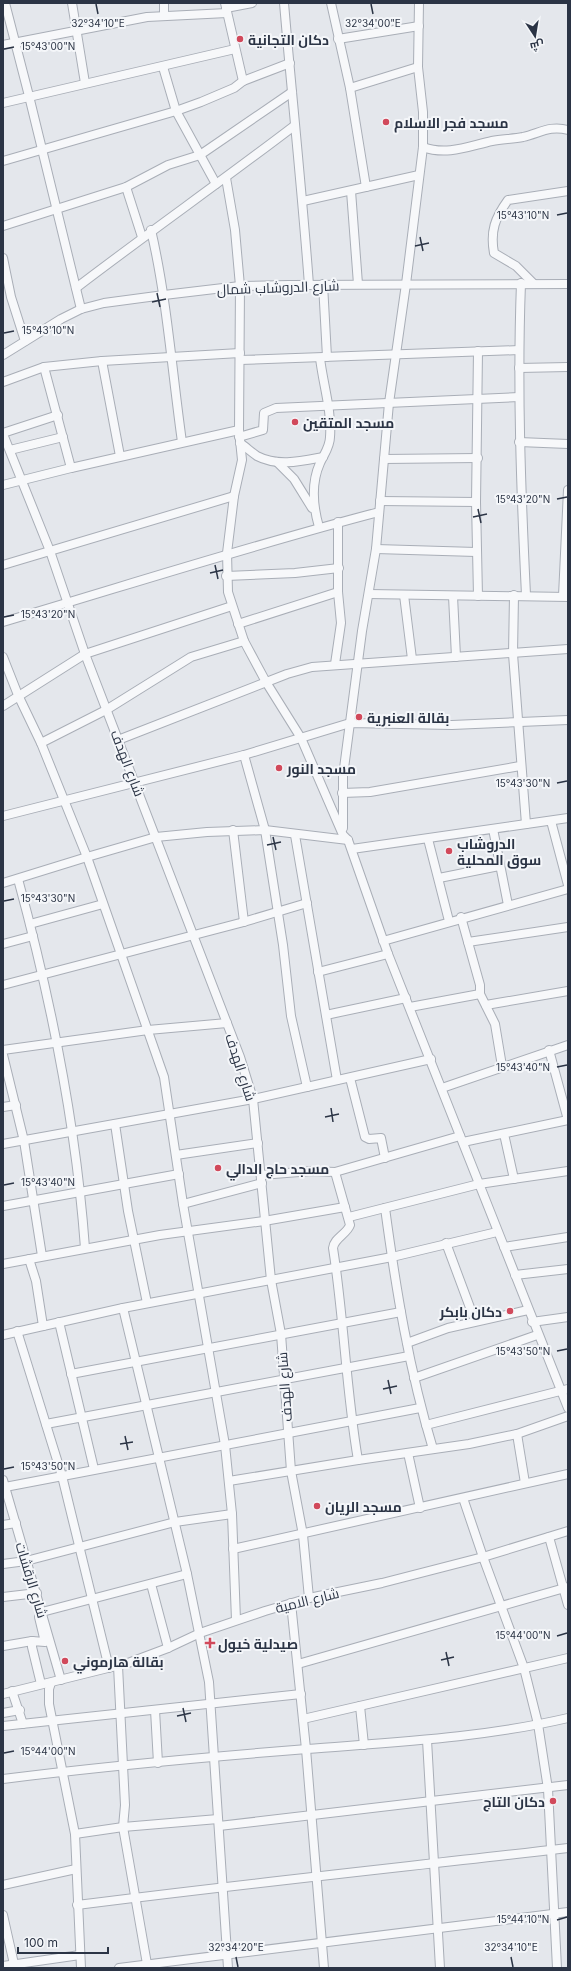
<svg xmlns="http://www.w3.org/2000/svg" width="571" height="1971" font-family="Inter,Cairo,sans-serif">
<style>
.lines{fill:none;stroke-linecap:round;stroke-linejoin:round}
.minor-casing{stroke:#a9aeb7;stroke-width:10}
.minor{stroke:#f7f8fa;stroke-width:8}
.ticks{fill:none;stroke:#2b3445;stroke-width:1.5}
.poi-dot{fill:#d1495b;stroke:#f4f6f9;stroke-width:1.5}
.labels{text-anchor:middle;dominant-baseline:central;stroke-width:4;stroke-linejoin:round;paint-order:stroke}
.poi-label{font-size:14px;font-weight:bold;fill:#2b3445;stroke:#f4f6f9;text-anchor:start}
.street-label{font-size:14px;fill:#2b3445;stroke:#f4f6f9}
.ticks-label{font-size:10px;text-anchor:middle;fill:#2b3445;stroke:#f4f6f9;stroke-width:4;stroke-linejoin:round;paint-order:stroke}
</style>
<rect width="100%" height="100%" fill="#e4e7ec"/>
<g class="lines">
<defs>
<g id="minor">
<path d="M5,3L29,96L81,309"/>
<path d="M72,3L85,83"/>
<path d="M225,3L243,81"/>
<path d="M284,3C292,97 302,191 309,285"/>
<path d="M331,3L350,88L366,187"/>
<path d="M226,8L252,3"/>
<path d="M164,16V3"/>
<path d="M338,39L419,26"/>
<path d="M3,45L147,17L227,13"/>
<path d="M163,67L176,111L216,184"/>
<path d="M350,88L418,67"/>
<path d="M3,103L235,49"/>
<path d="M423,147C447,156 469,146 492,141C502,139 513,139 523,137C540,133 550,125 568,130"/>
<path d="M3,161L176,111L201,102L234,88L243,81L290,63"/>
<path d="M226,178L235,230L240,286L239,430L242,460L234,496L227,553L228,592L244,641L266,682L301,738L343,835L348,840L388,954L568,1408"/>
<path d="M126,187L142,237"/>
<path d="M351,191L358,284"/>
<path d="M303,201L419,175"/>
<path d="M3,226L126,187L168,165L200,155L292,92"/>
<path d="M151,230C167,299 172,371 182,442"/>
<path d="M3,258L11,297L25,341"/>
<path d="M521,283C517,388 521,491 526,595"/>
<path d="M533,283L516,266L494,253C490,231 495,218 508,200L568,191"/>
<path d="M323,284L327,357"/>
<path d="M76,288C148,233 222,181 294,126"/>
<path d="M478,351L476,502L478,596"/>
<path d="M3,355L61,319L81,309L104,303L164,295L240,286L289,285L568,284"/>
<path d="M240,360L519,350"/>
<path d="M102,361L120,456"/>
<path d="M44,367L71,468"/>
<path d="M519,368L568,367"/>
<path d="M3,382L44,367L102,361L240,353"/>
<path d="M3,433L58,415"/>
<path d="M3,434L50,551L85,654L240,1057L253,1099L271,1280L281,1334L291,1471L303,1535L309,1598"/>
<path d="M239,437L263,430L264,413L276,408L519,397"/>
<path d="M519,442L568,444"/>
<path d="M240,443C246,447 251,452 257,456C278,467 302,461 323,457"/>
<path d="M10,450L63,437"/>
<path d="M384,459L478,458"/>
<path d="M277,462L294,479L312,508"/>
<path d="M3,485L71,468L239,430"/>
<path d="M380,501L476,502"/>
<path d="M319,527C313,506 311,483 320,463C324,454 330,447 330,437C332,411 323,384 320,358"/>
<path d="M376,549L476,552"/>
<path d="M3,565L234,496"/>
<path d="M226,576L295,573L339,568"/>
<path d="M369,594L568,597"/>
<path d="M404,595L412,659"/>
<path d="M514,595L513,654L526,824"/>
<path d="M453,596L456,657"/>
<path d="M563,596L568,490"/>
<path d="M3,622C128,585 252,545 379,512"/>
<path d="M238,624L338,592"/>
<path d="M3,657L18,695L41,743L87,857L164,1077L183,1204L225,1445L232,1514L236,1620"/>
<path d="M335,664L341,623L338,592V522"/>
<path d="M3,706L85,654L232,606"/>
<path d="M118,740L287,674L312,667L568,649"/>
<path d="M41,743L106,710L191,657L244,641"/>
<path d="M244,755L265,830L283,945L291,1016L307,1087"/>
<path d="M342,793L370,792L520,766"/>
<path d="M3,816L244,755L350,723L452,725L568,720"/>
<path d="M551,821L568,885"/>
<path d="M343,828V776L362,631L376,549L389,403L406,284L423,147V112L418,67L419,3"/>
<path d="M493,829L508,905"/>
<path d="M233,830L244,922"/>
<path d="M295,835L337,1080"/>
<path d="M428,839L449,921"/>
<path d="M352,849L568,818"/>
<path d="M439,878L499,866"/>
<path d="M18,879C51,1000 76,1123 85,1248"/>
<path d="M3,883L87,857L156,837L207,832L265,830L348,840"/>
<path d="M461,917L480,985V994L495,1024L502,1066"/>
<path d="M30,924L103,904"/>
<path d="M383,941L568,889"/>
<path d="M468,942L568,927"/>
<path d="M3,944L33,936"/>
<path d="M318,972L388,954"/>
<path d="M3,985L240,923L307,903"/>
<path d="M486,1005L568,991"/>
<path d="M410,1007L480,994"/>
<path d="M326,1015L406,998"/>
<path d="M3,1050L148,1030L227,1023"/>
<path d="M549,1050L568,1120"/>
<path d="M3,1055L24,1141L42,1256"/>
<path d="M350,1078L365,1137L369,1139L381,1138L385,1158"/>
<path d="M442,1088L568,1045"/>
<path d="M3,1107L16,1105"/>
<path d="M115,1124L128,1211L147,1303"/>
<path d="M504,1134L514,1179"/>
<path d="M463,1142L568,1120"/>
<path d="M3,1144L253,1099L431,1059"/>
<path d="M176,1155L258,1143"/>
<path d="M335,1172L350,1225C347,1234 334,1238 333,1248C344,1318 346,1390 358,1460"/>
<path d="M261,1175L312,1171L335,1172L460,1136"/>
<path d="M183,1204L262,1183"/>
<path d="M3,1206L179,1174"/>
<path d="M385,1208C396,1289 409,1370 433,1449"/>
<path d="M349,1217L479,1184L568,1171"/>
<path d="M446,1243L475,1321"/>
<path d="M504,1247L568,1237"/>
<path d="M29,1259L36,1281L43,1326"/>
<path d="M3,1264L160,1235L264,1221L345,1207"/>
<path d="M515,1275L568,1269"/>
<path d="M123,1308L187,1574L209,1682L228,1968"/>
<path d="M59,1322L94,1469"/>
<path d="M532,1322L568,1317"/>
<path d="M17,1331L62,1476L109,1668"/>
<path d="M3,1335L123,1308L392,1257L497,1232"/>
<path d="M407,1343L448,1328L528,1310"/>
<path d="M71,1374L401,1312"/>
<path d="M414,1378L537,1335"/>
<path d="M46,1424L409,1356"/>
<path d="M426,1425L568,1389"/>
<path d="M517,1434L525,1483"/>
<path d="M408,1453L420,1508"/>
<path d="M3,1480L61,1680"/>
<path d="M229,1481L358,1460L469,1444L517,1434L568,1416"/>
<path d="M5,1487L420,1408"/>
<path d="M463,1498L483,1557L524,1668L538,1724L548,1789L557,1968"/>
<path d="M3,1525L16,1523"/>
<path d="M549,1537L568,1605"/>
<path d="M233,1549L568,1474"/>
<path d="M3,1564L26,1561L175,1522L232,1514"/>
<path d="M151,1584L168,1648"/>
<path d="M3,1597L37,1593"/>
<path d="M291,1603L306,1749L324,1968"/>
<path d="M42,1612L187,1574"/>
<path d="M39,1617L45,1642L32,1641V1647L41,1684"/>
<path d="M3,1646L32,1641"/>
<path d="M298,1664L568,1587"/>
<path d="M118,1666L125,1805L123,1827L147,1964"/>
<path d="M51,1683L49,1689V1704L75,1834L81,1968"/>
<path d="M12,1691L23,1724"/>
<path d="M3,1694L128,1663L168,1648L200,1633L265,1611L309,1598L382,1583L483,1557L568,1531"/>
<path d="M360,1706L364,1745"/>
<path d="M155,1710L158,1763"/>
<path d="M3,1713L20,1710"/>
<path d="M303,1719L568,1658"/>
<path d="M3,1726L301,1694"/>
<path d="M427,1740L440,1968"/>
<path d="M3,1779C104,1766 206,1757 307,1749C395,1742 482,1738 568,1718"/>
<path d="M219,1826L568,1785"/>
<path d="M75,1834L123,1827L218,1819"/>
<path d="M3,1885L76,1869"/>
<path d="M77,1905C241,1884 404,1867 568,1848"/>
<path d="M3,1915L14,1964"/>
<path d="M3,1966L80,1955"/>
<path d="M119,1968L568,1912"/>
</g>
</defs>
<!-- minor casing -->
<use href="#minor" class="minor-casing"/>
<!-- minor -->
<use href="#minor" class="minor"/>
</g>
<!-- ticks -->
<path class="ticks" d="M96,4L98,14M371,4L373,14M4,49L14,47M557,215L567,213M420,237L423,251M415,246L429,243M157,293L160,307M152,302L166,299M4,333L14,331M557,499L567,497M478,509L481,523M473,517L487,514M215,565L218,579M210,573L223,570M4,617L14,615M557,783L567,781M273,837L276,850M267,845L281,842M4,901L14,899M557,1067L567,1065M331,1108L333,1122M325,1117L339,1114M4,1185L14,1183M557,1351L567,1349M388,1380L391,1394M383,1389L397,1386M125,1436L128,1450M120,1444L133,1442M4,1469L14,1467M557,1636L567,1633M446,1652L449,1666M441,1660L454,1657M183,1708L186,1722M177,1716L191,1713M4,1753L14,1751M557,1920L567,1917M236,1957L238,1967M511,1957L513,1967"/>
<!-- markers -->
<g class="poi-dot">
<circle cx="240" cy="39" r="4"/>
<circle cx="386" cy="122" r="4"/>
<circle cx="295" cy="422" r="4"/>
<circle cx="359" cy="717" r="4"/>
<circle cx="279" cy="768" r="4"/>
<circle cx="449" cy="851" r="4"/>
<circle cx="218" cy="1168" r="4"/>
<circle cx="510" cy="1311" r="4"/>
<circle cx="317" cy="1506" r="4"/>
<path d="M208 1637h4v4h4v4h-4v4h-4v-4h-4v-4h4z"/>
<circle cx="65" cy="1661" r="4"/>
<circle cx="553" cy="1801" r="4"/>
</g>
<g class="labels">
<!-- poi labels -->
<g class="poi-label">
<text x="248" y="39">دكان التجانية</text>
<text x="394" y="122">مسجد فجر الاسلام</text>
<text x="303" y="422">مسجد المتقين</text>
<text x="367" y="717">بقالة العنبرية</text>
<text x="287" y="768">مسجد النور</text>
<text x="457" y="843">الدروشاب<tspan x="457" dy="16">سوق المحلية</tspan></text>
<text x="226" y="1168">مسجد حاج الدالي</text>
<text x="502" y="1311" text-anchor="end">دكان بابكر</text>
<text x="325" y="1506">مسجد الريان</text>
<text x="218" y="1643">صيدلية خيول</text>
<text x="73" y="1661">بقالة هارموني</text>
<text x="545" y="1801" text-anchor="end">دكان التاج</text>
</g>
<!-- street labels -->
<g class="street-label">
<text transform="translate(278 287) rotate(-2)">شارع الدروشاب شمال</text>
<text transform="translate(128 763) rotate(69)">شارع الهدف</text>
<text transform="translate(241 1067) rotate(72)">شارع الهدف</text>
<text transform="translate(284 1387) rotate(-94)">شارع الهدف</text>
<text transform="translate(32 1580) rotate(73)">شارع الرقشات</text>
<text transform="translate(307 1600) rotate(-14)">شارع الامية</text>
</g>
</g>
<g class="ticks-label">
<text x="98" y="27">32°34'10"E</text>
<text x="373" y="27">32°34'00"E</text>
<text x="48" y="50">15°43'00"N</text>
<text x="523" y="219">15°43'10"N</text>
<text x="48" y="334">15°43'10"N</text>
<text x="523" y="503">15°43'20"N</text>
<text x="48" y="618">15°43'20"N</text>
<text x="523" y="787">15°43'30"N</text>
<text x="48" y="902">15°43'30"N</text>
<text x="523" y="1071">15°43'40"N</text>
<text x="48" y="1186">15°43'40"N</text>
<text x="523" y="1355">15°43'50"N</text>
<text x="48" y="1470">15°43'50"N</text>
<text x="523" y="1639">15°44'00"N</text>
<text x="48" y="1755">15°44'00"N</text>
<text x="523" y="1923">15°44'10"N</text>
<text x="236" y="1951">32°34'20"E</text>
<text x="511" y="1951">32°34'10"E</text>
</g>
<!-- border -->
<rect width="571" height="1971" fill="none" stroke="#2b3445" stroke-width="8"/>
<!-- north arrow -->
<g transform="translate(535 36) rotate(168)" stroke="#f4f6f9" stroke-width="3" paint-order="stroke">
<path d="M0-3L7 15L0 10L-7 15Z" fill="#2b3445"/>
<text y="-6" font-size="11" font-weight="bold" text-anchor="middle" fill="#2b3445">ش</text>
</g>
<!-- scale -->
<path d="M18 1947v6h90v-6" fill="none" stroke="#2b3445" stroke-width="2"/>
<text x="24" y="1947" font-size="12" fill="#2b3445" stroke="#f4f6f9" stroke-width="3" paint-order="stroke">100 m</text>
</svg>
